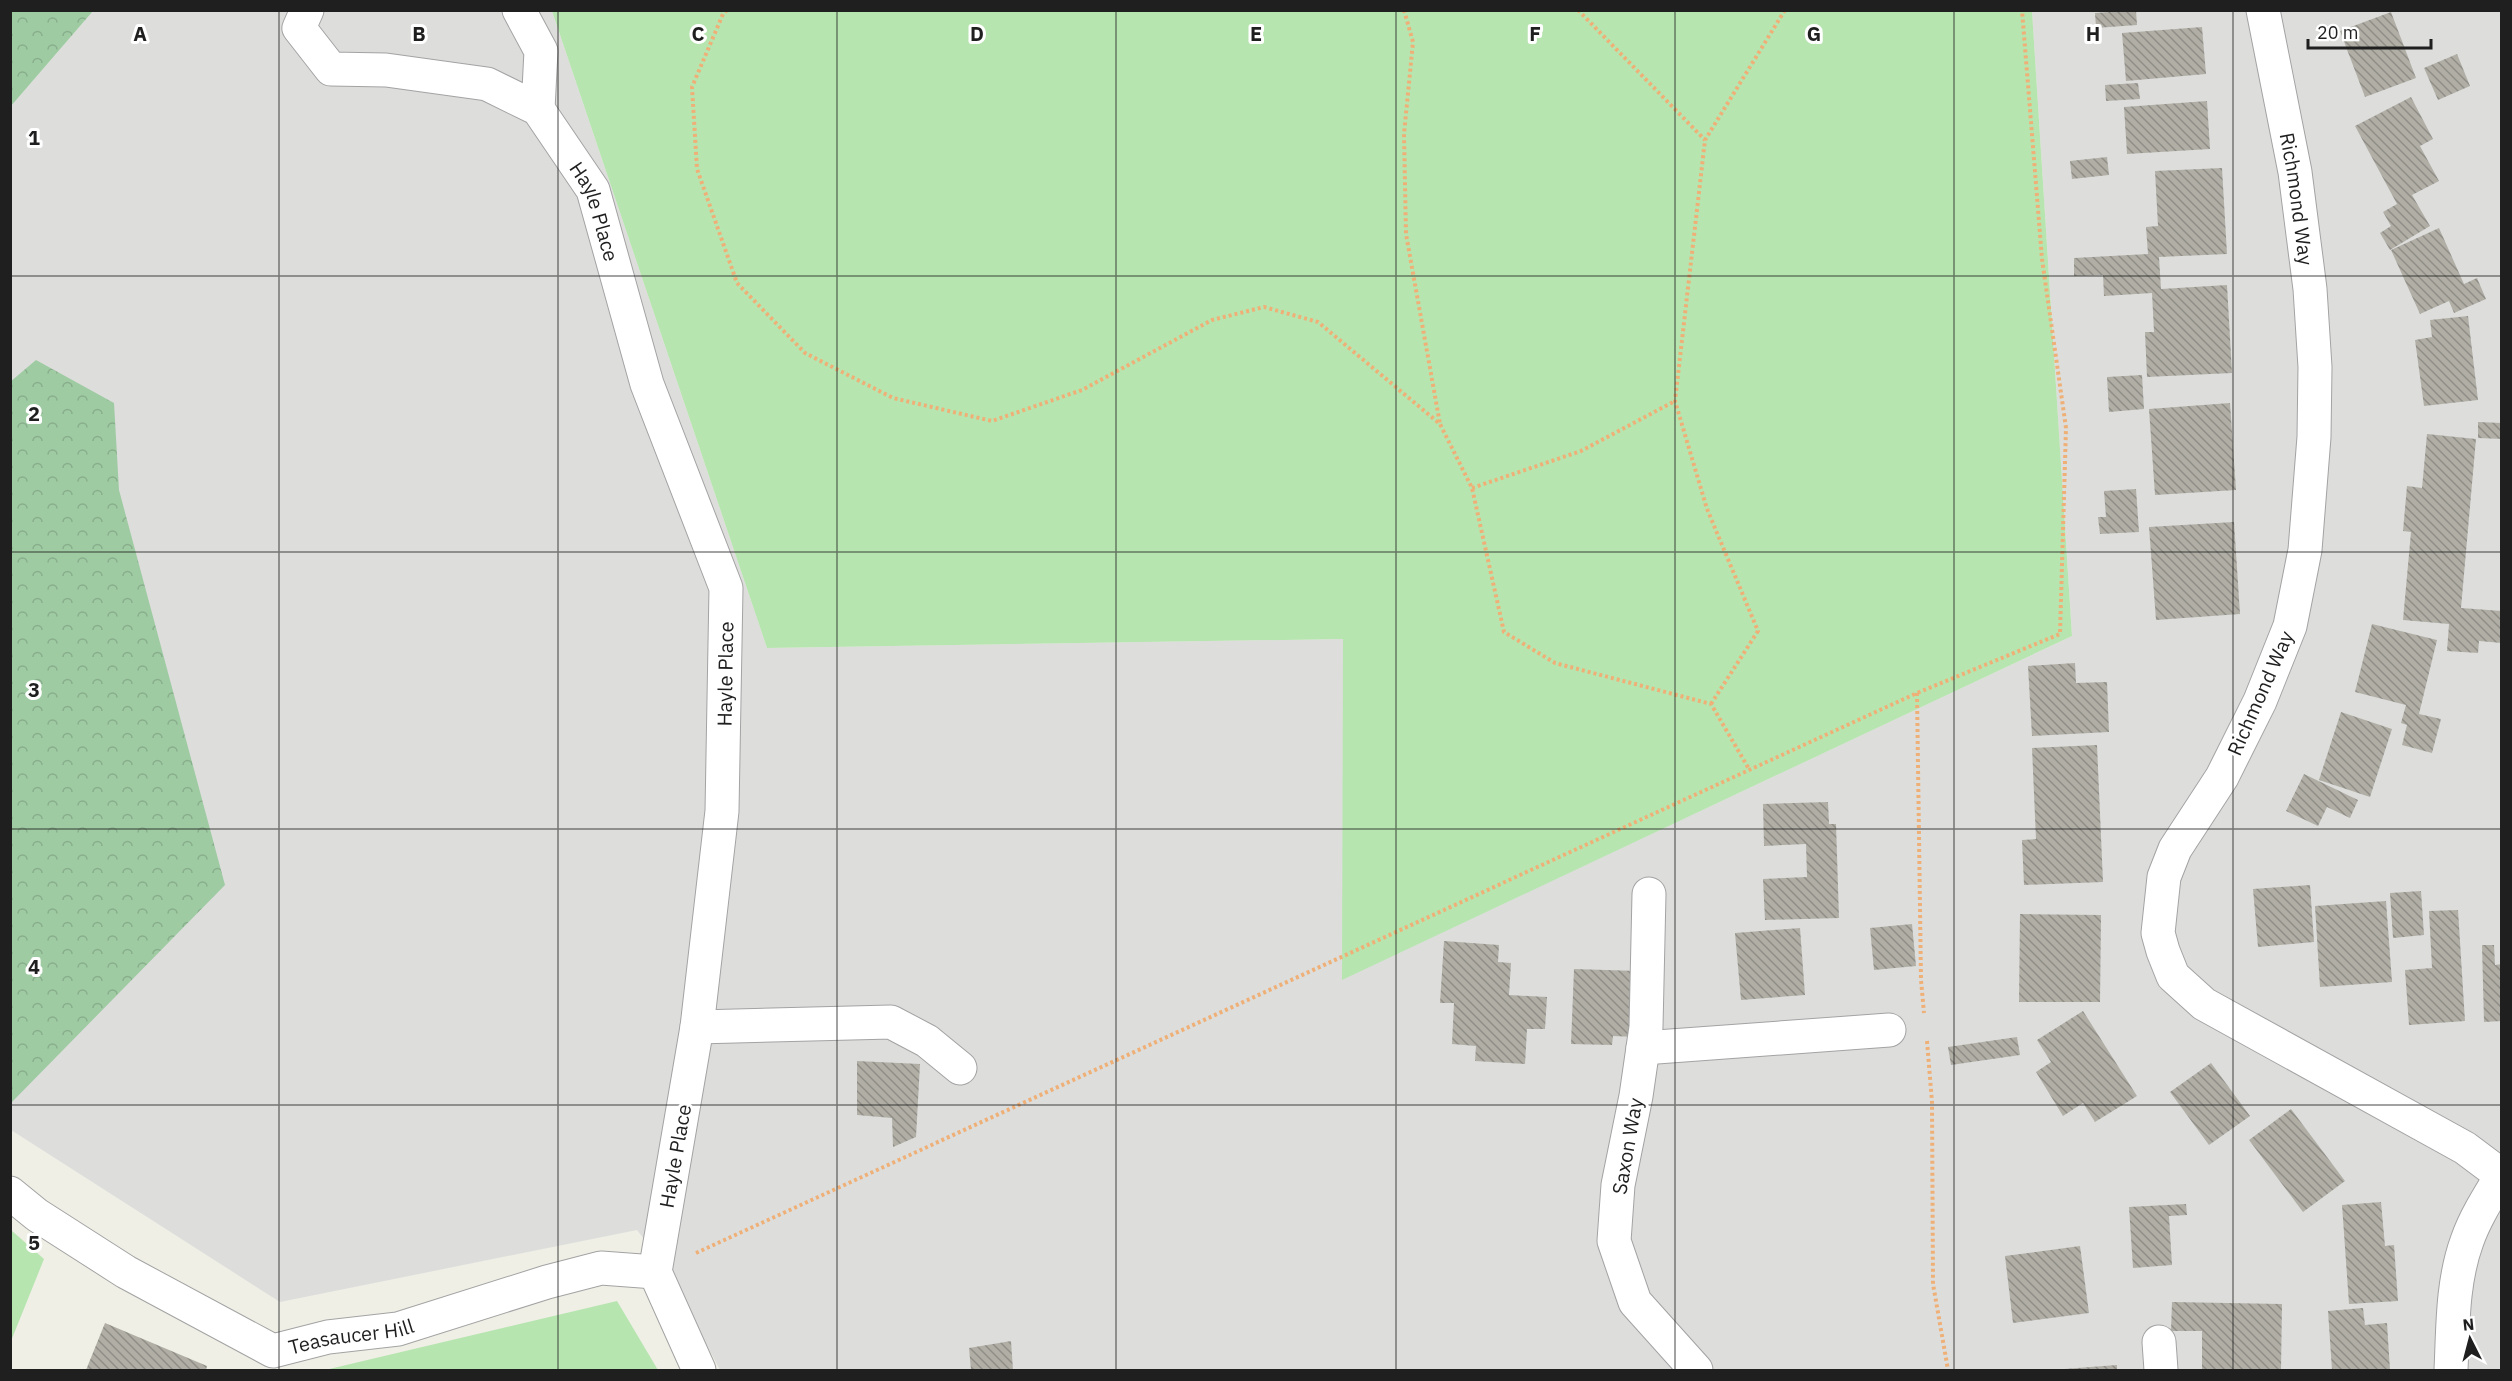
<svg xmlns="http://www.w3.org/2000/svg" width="2512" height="1381" font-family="'IBM Plex Sans',sans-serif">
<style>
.residential{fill:#dddddc}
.grass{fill:#b7e5b0}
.forest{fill:url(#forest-crowns)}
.building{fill:url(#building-back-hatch)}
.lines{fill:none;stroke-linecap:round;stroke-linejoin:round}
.minor-casing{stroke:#a3a3a3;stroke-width:35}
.path{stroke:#efb077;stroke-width:4;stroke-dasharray:3 3;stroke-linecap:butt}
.minor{stroke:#fff;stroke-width:33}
.grid{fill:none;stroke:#1f1f1f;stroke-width:1.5;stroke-opacity:0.55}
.labels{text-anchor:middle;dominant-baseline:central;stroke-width:6;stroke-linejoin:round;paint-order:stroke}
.street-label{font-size:20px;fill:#1f1f1f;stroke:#fff}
.grid-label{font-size:20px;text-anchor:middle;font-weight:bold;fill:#1f1f1f;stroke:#fff;stroke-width:6;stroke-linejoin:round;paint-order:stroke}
</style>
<defs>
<pattern id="forest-crowns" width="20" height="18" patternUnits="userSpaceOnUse" patternTransform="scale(1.5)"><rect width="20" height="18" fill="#9ecba2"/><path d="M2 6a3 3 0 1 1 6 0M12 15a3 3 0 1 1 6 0" fill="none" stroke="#88ae8b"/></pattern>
<pattern id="building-back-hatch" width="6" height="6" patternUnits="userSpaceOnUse" patternTransform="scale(1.5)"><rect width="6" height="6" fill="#b1afa5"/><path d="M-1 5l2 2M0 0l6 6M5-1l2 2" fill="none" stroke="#8f8e86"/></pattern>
</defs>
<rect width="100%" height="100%" fill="#efefe6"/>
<!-- residential -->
<path class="residential" d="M93,11H552L767,648L1343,639V979L2072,636L2032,11H2501V1370H720L665,1266L637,1230L280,1302L11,1130V106Z"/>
<!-- grass -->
<g class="grass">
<path d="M552,11H2032L2072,636L1342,980L1343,639L767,648Z"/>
<path d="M11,1230L44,1259L11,1341Z"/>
<path d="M617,1301L658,1370H325Z"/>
</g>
<!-- forest -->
<g class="forest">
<path d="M11,10L93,11L11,106L10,11Z"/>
<path d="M36,360L114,403L119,490L225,885L11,1103L10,382Z"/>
</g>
<!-- building -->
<g class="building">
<path d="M2136,10L2137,25L2096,28L2095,13Z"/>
<path d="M2391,12L2416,78L2365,97L2340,31Z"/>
<path d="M2202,27L2206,74L2126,81L2122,33Z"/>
<path d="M2457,54L2470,86L2438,100L2424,68Z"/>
<path d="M2138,83L2140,99L2106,101L2105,85Z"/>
<path d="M2411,97L2433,139L2420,146L2439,181L2412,195L2430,226L2390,250L2380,233L2391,226L2383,212L2397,204L2355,126Z"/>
<path d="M2207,101L2210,149L2127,154L2124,107Z"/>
<path d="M2107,157L2109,175L2072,179L2070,161Z"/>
<path d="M2222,168L2227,254L2159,257L2161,289L2227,285L2232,373L2147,377L2145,332H2154L2152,293L2104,296L2103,275L2074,276V258L2148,254L2146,227L2158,226L2155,171Z"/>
<path d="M2439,228L2464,284L2477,278L2486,299L2454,313L2449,301L2420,314L2391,250Z"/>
<path d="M2468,316L2478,400L2424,406L2415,340L2432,337L2430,320Z"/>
<path d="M2142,375L2144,409L2109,412L2107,377Z"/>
<path d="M2230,403L2236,490L2155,495L2149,409Z"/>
<path d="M2478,422L2502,423V439L2478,438Z"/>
<path d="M2427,434L2476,439L2461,608L2502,611V643L2479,641L2478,653L2447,651L2449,624L2403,620L2411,532L2403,531L2407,486L2422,488Z"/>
<path d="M2136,489L2139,532L2100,534L2098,517H2106L2104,491Z"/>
<path d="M2234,522L2240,614L2156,620L2149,527Z"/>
<path d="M2372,624L2437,640L2419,714L2441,719L2432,753L2402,745L2407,725L2401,723L2406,705L2355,692Z"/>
<path d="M2075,663L2076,683L2107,682L2109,732L2032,736L2028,666Z"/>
<path d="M2341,712L2392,729L2370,797L2319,780Z"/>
<path d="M2097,745L2103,882L2024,885L2022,840L2036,839L2032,748Z"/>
<path d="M2304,774L2358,800L2350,818L2327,807L2318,826L2286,811Z"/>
<path d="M1828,802L1829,824H1836L1839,918L1765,920L1763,879L1807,877L1806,844L1764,846L1763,804Z"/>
<path d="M2310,885L2314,942L2258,947L2253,889Z"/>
<path d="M2421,891L2424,935L2393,938L2390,893Z"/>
<path d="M2386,901L2392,982L2320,987L2315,906Z"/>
<path d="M2458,910L2465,1021L2409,1025L2405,970L2432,968L2429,911Z"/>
<path d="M2020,914L2101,915L2100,1002H2019Z"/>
<path d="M1912,924L1916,966L1874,970L1870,928Z"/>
<path d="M1800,928L1805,995L1741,1000L1735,933Z"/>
<path d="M1444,941L1499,945L1498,962L1511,963L1509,995L1547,997L1545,1029H1527L1525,1064L1475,1061L1476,1046L1452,1044L1454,1003H1440Z"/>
<path d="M2482,945H2494L2495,965L2502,964V1021L2484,1022Z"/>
<path d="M1574,969L1638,971L1636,1037L1613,1036L1612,1045L1571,1044Z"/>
<path d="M2083,1011L2137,1096L2095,1122L2083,1103L2063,1116L2036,1072L2051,1062L2037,1040Z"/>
<path d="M2017,1037L2020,1055L1951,1065L1948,1047Z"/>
<path d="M857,1061L920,1064L916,1137L893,1147L892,1118L857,1115Z"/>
<path d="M2211,1063L2250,1116L2209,1145L2170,1092Z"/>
<path d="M2291,1109L2345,1181L2303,1212L2249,1140Z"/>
<path d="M2381,1202L2385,1246L2394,1245L2398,1301L2349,1304L2342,1205Z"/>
<path d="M2186,1204L2187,1215L2169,1216L2172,1265L2133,1268L2129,1207Z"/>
<path d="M2080,1246L2089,1313L2013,1323L2005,1256Z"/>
<path d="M2172,1302L2282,1304L2281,1370H2202V1331H2171Z"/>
<path d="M2363,1308L2365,1325L2387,1323L2390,1370H2332L2328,1311Z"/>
<path d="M105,1323L207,1366L206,1370H86Z"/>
<path d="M1011,1341L1013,1370H971L969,1348Z"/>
<path d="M2117,1365V1370H2064V1369Z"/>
</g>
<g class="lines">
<defs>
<g id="minor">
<path id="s1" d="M307,10L299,28L331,69L386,70L487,84L538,109L593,190L647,384L726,588L722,811L697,1027L655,1272"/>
<path d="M519,10L541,51L538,109"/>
<path id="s2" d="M2263,10L2295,172L2310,289L2315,367L2314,437L2305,550L2290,626L2260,701L2222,777L2175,849L2164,877L2158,933L2163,951L2173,976L2204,1004L2465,1148L2501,1175"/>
<path d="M1649,894L1646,1027L1636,1096L1618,1185L1614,1241L1635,1302L1696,1370"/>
<path d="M697,1027L891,1022L927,1041L960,1068"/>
<path d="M1643,1048L1889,1030"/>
<path id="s3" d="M10,1193L37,1215L126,1272L273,1351L328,1337L398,1329L547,1282L601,1268L655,1272"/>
<path d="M655,1272L699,1370"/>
<path d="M2159,1342L2161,1370"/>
<path d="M2451,1370C2453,1327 2452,1282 2467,1241C2475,1218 2489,1196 2502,1175"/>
</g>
</defs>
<!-- minor casing -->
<use href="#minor" class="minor-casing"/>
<!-- path -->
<g class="path">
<path d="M727,10L723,14L692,87L697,169L737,283L805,353L893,398L992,421L1082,390L1212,320L1264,307L1318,322L1440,424L1472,488L1504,632L1555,663L1711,704L1749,769"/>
<path d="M1404,10L1413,42L1404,134L1406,234L1440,424"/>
<path d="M1578,10L1705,140"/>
<path d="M1472,488L1581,451L1675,401"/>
<path d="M1917,693L1921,980L1924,1013"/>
<path d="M1711,704L1758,631L1707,509L1675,401L1705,140L1785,10"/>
<path d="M1927,1041L1932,1102L1933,1284L1948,1370"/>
<path d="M696,1253L1917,693L2060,634L2066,428L2042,259L2022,10"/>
</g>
<!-- minor -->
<use href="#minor" class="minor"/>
</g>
<!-- grid -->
<path class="grid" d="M279,10V1370M558,10V1370M837,10V1370M1116,10V1370M1396,10V1370M1675,10V1370M1954,10V1370M2233,10V1370M10,276H2502M10,552H2502M10,829H2502M10,1105H2502"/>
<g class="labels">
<!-- street labels -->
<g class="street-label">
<text stroke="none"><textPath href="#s2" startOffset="192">Richmond Way</textPath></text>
<text stroke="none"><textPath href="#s1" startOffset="404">Hayle Place</textPath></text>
<text transform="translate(725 674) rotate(-89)">Hayle Place</text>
<text transform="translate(2260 693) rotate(-66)">Richmond Way</text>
<text transform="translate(1627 1146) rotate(-80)">Saxon Way</text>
<text transform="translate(675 1156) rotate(-80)">Hayle Place</text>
<text stroke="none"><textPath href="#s3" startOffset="387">Teasaucer Hill</textPath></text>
</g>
</g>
<g class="grid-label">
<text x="140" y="41">A</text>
<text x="419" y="41">B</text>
<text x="698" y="41">C</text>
<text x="977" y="41">D</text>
<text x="1256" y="41">E</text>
<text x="1535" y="41">F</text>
<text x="1814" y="41">G</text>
<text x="2093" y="41">H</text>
<text x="34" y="145">1</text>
<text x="34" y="421">2</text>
<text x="34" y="697">3</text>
<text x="34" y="974">4</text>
<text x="34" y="1250">5</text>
</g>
<!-- border -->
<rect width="2512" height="1381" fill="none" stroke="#1f1f1f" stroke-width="24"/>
<!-- north arrow -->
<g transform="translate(2470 1339) rotate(354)" stroke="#ffffff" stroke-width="4.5" paint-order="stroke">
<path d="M0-4.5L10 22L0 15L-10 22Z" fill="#1f1f1f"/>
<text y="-9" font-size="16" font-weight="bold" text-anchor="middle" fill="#1f1f1f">N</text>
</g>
<!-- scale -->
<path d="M2308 39v9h123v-9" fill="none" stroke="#1f1f1f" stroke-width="3"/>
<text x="2317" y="39" font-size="18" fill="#1f1f1f" stroke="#ffffff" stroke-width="4.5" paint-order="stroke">20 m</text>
</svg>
